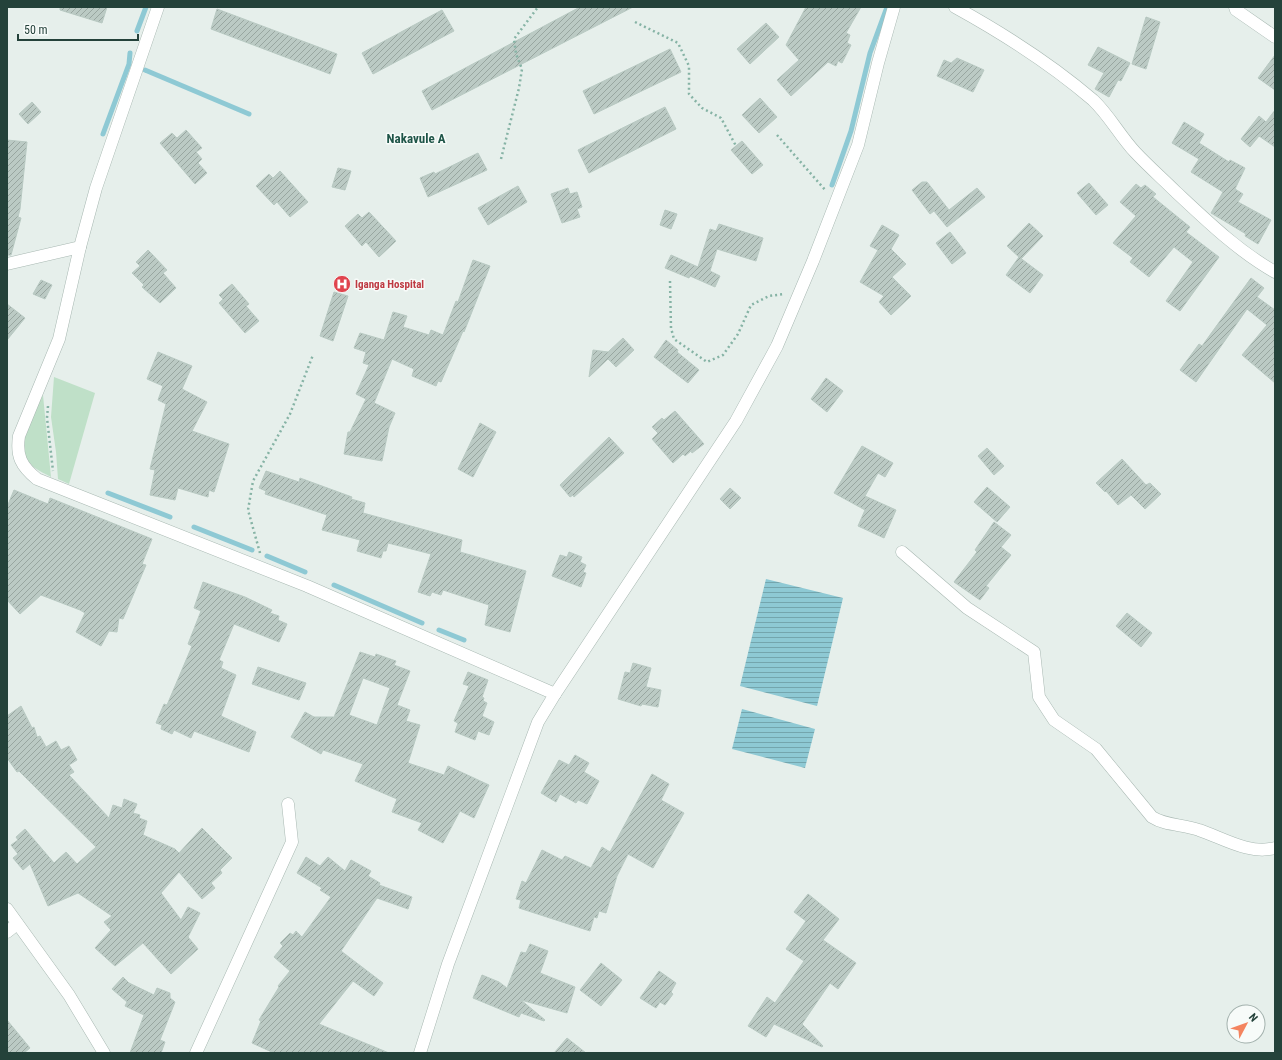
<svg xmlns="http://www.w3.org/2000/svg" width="1282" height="1060" font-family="'Roboto Condensed',sans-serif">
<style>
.green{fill:#bfe0c8}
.water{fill:url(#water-rules)}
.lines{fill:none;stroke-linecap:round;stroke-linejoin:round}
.stream{stroke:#8ec9d4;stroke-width:5}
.building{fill:url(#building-hatch);stroke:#b8c9c2;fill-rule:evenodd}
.street-casing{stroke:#a8b8b2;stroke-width:13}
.path{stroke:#86b3a5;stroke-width:2.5;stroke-dasharray:2 3;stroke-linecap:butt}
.street{stroke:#fff;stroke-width:12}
.labels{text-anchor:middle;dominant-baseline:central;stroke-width:3;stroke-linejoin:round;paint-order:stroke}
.health-label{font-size:11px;font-weight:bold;fill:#be3a42;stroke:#f7fbf9;text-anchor:start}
.quarter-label{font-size:13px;font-weight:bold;fill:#1f5548;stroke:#f7fbf9}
</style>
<defs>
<pattern id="water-rules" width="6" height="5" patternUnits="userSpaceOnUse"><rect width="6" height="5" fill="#8ec9d4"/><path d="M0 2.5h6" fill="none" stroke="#74a5ad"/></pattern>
<pattern id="building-hatch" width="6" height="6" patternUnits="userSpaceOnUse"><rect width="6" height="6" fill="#bbcac4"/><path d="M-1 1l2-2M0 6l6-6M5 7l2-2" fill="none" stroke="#98a6a0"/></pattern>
</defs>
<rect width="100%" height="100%" fill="#e6efeb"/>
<!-- green -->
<g class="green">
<path d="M54,377L95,393L69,484L58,479L56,452L51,417Z"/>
<path d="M43,395L51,477C44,473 34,469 30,463C12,443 34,414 43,395Z"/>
</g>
<!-- water -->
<g class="water">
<path d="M766,579L843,598L817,706L740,686Z"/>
<path d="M742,709L815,729L805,768L732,749Z"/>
</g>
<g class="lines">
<!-- stream -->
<g class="stream">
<path d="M137,31L146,7"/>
<path d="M145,70L249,114"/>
<path d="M103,134L129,64L130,53"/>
<path d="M832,185L851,131L870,53L887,7"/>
<path d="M108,493L170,517"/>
<path d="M194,527L252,550"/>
<path d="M267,556L305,572"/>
<path d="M334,585L422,623"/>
<path d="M439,630L464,640"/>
</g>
</g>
<!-- building -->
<g class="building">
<path d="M60,7H107L102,23L60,10Z"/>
<path d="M580,7H633L432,110L422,91Z"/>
<path d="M806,7H861L846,33L850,35L847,43L851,45L842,63L838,61L836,66L828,62L791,96L777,80L799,60L786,45Z"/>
<path d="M217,9L337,54L330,74L211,29Z"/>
<path d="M442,10L454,31L373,74L362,53Z"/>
<path d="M1146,17L1160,22L1146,69L1132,64Z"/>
<path d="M766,23L779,37L750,64L737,49Z"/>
<path d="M1098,47L1130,63L1121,81L1118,80L1109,97L1095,89L1104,73L1088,65Z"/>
<path d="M670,49L681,72L594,114L583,91Z"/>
<path d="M1275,55V90L1258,78Z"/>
<path d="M957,58L984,70L973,92L937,76L944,60L951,63Z"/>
<path d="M760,98L777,117L759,133L742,115Z"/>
<path d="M32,102L41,112L28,124L19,114Z"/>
<path d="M665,107L676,129L589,173L578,150Z"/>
<path d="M1275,110V147L1259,136L1250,147L1241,139L1259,116L1266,122Z"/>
<path d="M1184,122L1204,134L1199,143L1229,162L1230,160L1245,168L1235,189L1243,194L1238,202L1271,220L1258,244L1245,236L1246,234L1211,213L1223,192L1191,172L1199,159L1172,143Z"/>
<path d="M186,130L202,148L196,152L202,159L198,163L207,173L195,184L160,143L172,133L177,138Z"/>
<path d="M7,140L27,142L20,209L18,217L21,218L11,255H7Z"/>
<path d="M742,141L763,165L752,174L731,150Z"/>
<path d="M478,153L487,170L428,197L420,178L434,172L435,174Z"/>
<path d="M338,168L351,171L345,190L332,187Z"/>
<path d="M280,171L308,202L290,217L277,202L274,205L256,186L269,174L273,178Z"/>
<path d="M922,182H927L949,210L977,188L985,197L947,227L934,211L930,214L912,190Z"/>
<path d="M1089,183L1108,205L1096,215L1077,193Z"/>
<path d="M1136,184L1141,188L1145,185L1156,194L1153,197L1190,227L1186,232L1219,257L1180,311L1166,301L1193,262L1174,247L1149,277L1130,262L1133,258L1113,243L1136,216L1120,202Z"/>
<path d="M518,186L527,202L488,225L478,208Z"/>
<path d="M568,188L570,194L577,192L582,207L577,209L580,217L562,223L551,194Z"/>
<path d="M665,210L677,214L671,229L660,225Z"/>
<path d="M369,212L396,241L379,257L366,242L362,246L345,226L358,214L362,218Z"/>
<path d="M1029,223L1043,236L1021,259L1007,246Z"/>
<path d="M719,224L763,238L756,261L717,249L710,271L720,276L715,287L690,276L689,278L665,268L671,255L698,267L710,229L716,231Z"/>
<path d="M882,225L899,235L891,249L906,264L892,277L911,296L891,315L879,302L884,296L860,282L878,250L870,246Z"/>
<path d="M950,232L966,253L952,264L936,243Z"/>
<path d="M148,250L167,270L163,273L176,288L160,303L142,287L144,285L132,273L140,266L136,262Z"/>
<path d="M1019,257L1043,275L1030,293L1006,275Z"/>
<path d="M473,260L490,266L464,332L463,331L441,382L438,381L436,386L412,376L414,369L392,359L374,403L356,394L369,365L363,363L366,352L354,348L360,333L384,340L393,312L407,316L403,327L429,335L431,330L443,335L456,301L458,302Z"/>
<path d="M1251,278L1264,288L1257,297L1275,310V383L1242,355L1267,325L1247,309L1196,382L1180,370L1199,344L1202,346Z"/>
<path d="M41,280L52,285L45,299L33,294Z"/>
<path d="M232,284L249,304L246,306L259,321L245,333L219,303L223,299L219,295Z"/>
<path d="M334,292L348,296L333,341L320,336Z"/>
<path d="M7,304L25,318L7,340Z"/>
<path d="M623,338L634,350L616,367L608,359L589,377L593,350L608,352Z"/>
<path d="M666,340L678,350L677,352L699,370L688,383L654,357Z"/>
<path d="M158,352L192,366L182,389L207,402L192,431L229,444L214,492L209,490L208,497L178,488L175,500L150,495L155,470L150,469L166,404L158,400L163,386L147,379Z"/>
<path d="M826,378L843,391L827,412L811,399Z"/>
<path d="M366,399L395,413L389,427L382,461L344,454L348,432H350Z"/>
<path d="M675,411L704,444L692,453L691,451L685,456L683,454L673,463L652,439L658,433L652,427L662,418L664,420Z"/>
<path d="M480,423L496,432L473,477L458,469Z"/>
<path d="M609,437L624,453L574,497L573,495L570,497L560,485Z"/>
<path d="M862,446L893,463L885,477L878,473L865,496L896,510L884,538L858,526L865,510L834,493Z"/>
<path d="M987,448L1004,466L994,475L978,456Z"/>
<path d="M1122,459L1146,485L1150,483L1161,494L1145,509L1131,495L1118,505L1106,491L1105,492L1096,483Z"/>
<path d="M266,471L299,482L300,478L352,497L351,499L365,503L363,513L462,540L460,552L526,571L510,632L485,625L489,605L443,590L441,595L432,592L430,596L418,592L431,554L388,543L386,551H383L381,558L357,551L360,540L322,530L327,515L265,494L266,491L259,488Z"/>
<path d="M987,487L1010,507L997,522L974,502Z"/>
<path d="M730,488L741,498L730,509L720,499Z"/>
<path d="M14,490L48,504L50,498L152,539L142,564L146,565L123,619L119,618L117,632L109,631L101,646L76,632L85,613L80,610L41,595L20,614L7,600V507Z"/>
<path d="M994,522L1011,535L1001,547L1011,555L986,586L989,588L980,600L954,582L977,552L975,550Z"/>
<path d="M569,552L582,557L580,562L586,565L583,572L586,573L581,587L552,576L560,555L567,557Z"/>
<path d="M203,582L245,597L272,610L270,613L279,616L278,620L287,624L279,642L234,624L219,660L223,662L221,668L236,675L221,716L256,732L249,752L194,731L191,738L174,730L172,734L161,729L162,725L156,723L164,704L167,705L192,646L188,644L201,611L194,608Z"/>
<path d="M1127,613L1152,633L1141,647L1116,626Z"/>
<path d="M360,652L375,657L376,654L396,661L394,665L410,671L397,705L410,710L406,721L420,725L408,763L444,775L448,766L489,785L474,818L460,811L443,843L418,830L422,823L392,812L397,799L355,781L363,764L323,750L321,754L291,737L305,712L314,717H334ZM363,678L390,688L377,725L349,715Z"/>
<path d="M633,663L651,668L646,687L661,690L658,707L642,704L641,706L618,699L625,672L630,673Z"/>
<path d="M258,667L306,683L299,700L252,684Z"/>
<path d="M468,672L488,680L482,697L484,698L483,701L487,703L482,716L494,722L489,735L478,731L475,740L455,732L458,723L454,721L469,686L463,684Z"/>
<path d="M21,706L32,728L34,727L37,737L40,736L46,747L56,741L61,750L69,746L77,760L69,765L74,772L69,775L109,818L113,805L122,808L124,799L137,804L133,813L140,815L139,818L147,821L143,835L175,849L179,853L202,828L232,858L220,870L222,873L211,883L215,888L202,899L179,872L161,893L181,920L188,907L200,913L188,937L198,949L171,974L143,943L115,966L95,948L111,930L104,922L112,916L78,893L48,906L30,864L23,870L13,858L18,854L11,845L18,840L16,837L25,829L54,863L66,852L77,864L96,847L19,771L17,772L7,758V716Z"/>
<path d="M575,755L589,763L584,772L599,781L587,804L578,800L576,803L560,794L556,802L541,793L559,760L569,765Z"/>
<path d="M652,774L669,784L661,800L684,813L653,868L628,854L617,876L606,913L599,911L597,918L594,917L590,931L519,908L521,900L516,899L522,881L526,883L542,850L562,860L565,856L591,868L602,847L610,852Z"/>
<path d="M306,857L320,866L328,857L345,871L351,860L371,871L368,876L380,883L379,885L412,897L408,909L377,898L341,951L383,983L374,996L353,981L319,1024L389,1053H274L252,1043L261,1021L259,1020L279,987L278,986L290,971L274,957L283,946L280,943L290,933L293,935L296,931L302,937L331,897L320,890L322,888L297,873Z"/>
<path d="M808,894L839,919L823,940L856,963L838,989L830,983L802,1024L823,1046L822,1047L774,1024L766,1037L748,1026L767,997L775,1003L804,961L786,949L806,921L794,912Z"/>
<path d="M530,944L548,951L540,973L575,987L567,1013L521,1000L545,1020L544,1021L521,1013L519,1017L473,998L482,975L499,982L507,988L521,952L526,953Z"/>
<path d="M601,963L622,980L601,1006L580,990Z"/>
<path d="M659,971L676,983L671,992L673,994L665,1005L660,1002L656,1008L640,998Z"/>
<path d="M123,977L129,983L154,995L157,988L170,993V998L175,1002L160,1040L165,1042L161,1053H130L144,1015L125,1006L127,1002L112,989Z"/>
<path d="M7,1020L30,1048L24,1053H7Z"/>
<path d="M567,1038L586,1053H554Z"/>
</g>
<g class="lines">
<defs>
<g id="street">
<path d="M158,7L96,188L80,247L59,339L19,436C16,456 21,466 37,479L307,586L555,694L538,722L448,964L420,1053"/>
<path d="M955,7C1004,34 1051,64 1093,100C1109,115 1120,136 1135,152C1148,166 1163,179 1176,192C1207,221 1238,251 1275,272"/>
<path d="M1235,7L1236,10L1275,37"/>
<path d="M7,264L80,247"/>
<path d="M902,552L967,608L1034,652L1039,697L1054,720L1096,749L1152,817C1166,826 1183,824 1199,830C1223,838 1249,855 1275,848"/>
<path d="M555,694L736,421L777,346L813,261L858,145L878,63L894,7"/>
<path d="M7,909L69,995L104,1053"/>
<path d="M7,932L17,924"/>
<path d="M196,1053L292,842L288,804"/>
</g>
</defs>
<!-- street casing -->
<use href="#street" class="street-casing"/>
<!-- path -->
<g class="path">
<path d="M635,22L678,43L689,66V94L702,108L721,118L736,146"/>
<path d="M777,135L826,191"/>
<path d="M501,159L519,88L522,69L516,54L514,39L538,7"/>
<path d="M670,281L671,328L674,339L707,362L723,355L738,334L751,305L769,296L784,294"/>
<path d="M48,406L47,418L53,471"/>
<path d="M260,553L248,510L253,481L290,414L313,355"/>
</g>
<!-- street -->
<use href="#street" class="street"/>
</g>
<!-- icons -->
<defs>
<symbol id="hospital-disc" viewBox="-11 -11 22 22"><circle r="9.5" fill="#e0444e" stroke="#f7fbf9"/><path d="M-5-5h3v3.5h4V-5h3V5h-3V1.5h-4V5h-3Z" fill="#fff"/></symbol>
</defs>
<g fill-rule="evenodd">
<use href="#hospital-disc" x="332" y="274" width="20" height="20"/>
</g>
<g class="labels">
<!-- health labels -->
<g class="health-label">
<text x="355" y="284">Iganga Hospital</text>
</g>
<!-- quarter labels -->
<g class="quarter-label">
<text x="416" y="138">Nakavule A</text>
</g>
</g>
<!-- border -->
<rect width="1282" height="1060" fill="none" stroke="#24423a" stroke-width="16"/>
<!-- north arrow -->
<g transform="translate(1246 1024) rotate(49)"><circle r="19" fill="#f7fbf9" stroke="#a3b1ad"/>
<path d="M0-3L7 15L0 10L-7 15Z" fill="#f4845f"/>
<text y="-6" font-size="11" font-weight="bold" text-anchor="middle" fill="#24423a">N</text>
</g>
<!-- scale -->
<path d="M18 34v6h120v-6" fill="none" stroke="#24423a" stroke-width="2"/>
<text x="24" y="34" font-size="12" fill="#24423a" stroke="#f7fbf9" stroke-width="3" paint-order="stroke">50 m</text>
</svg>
